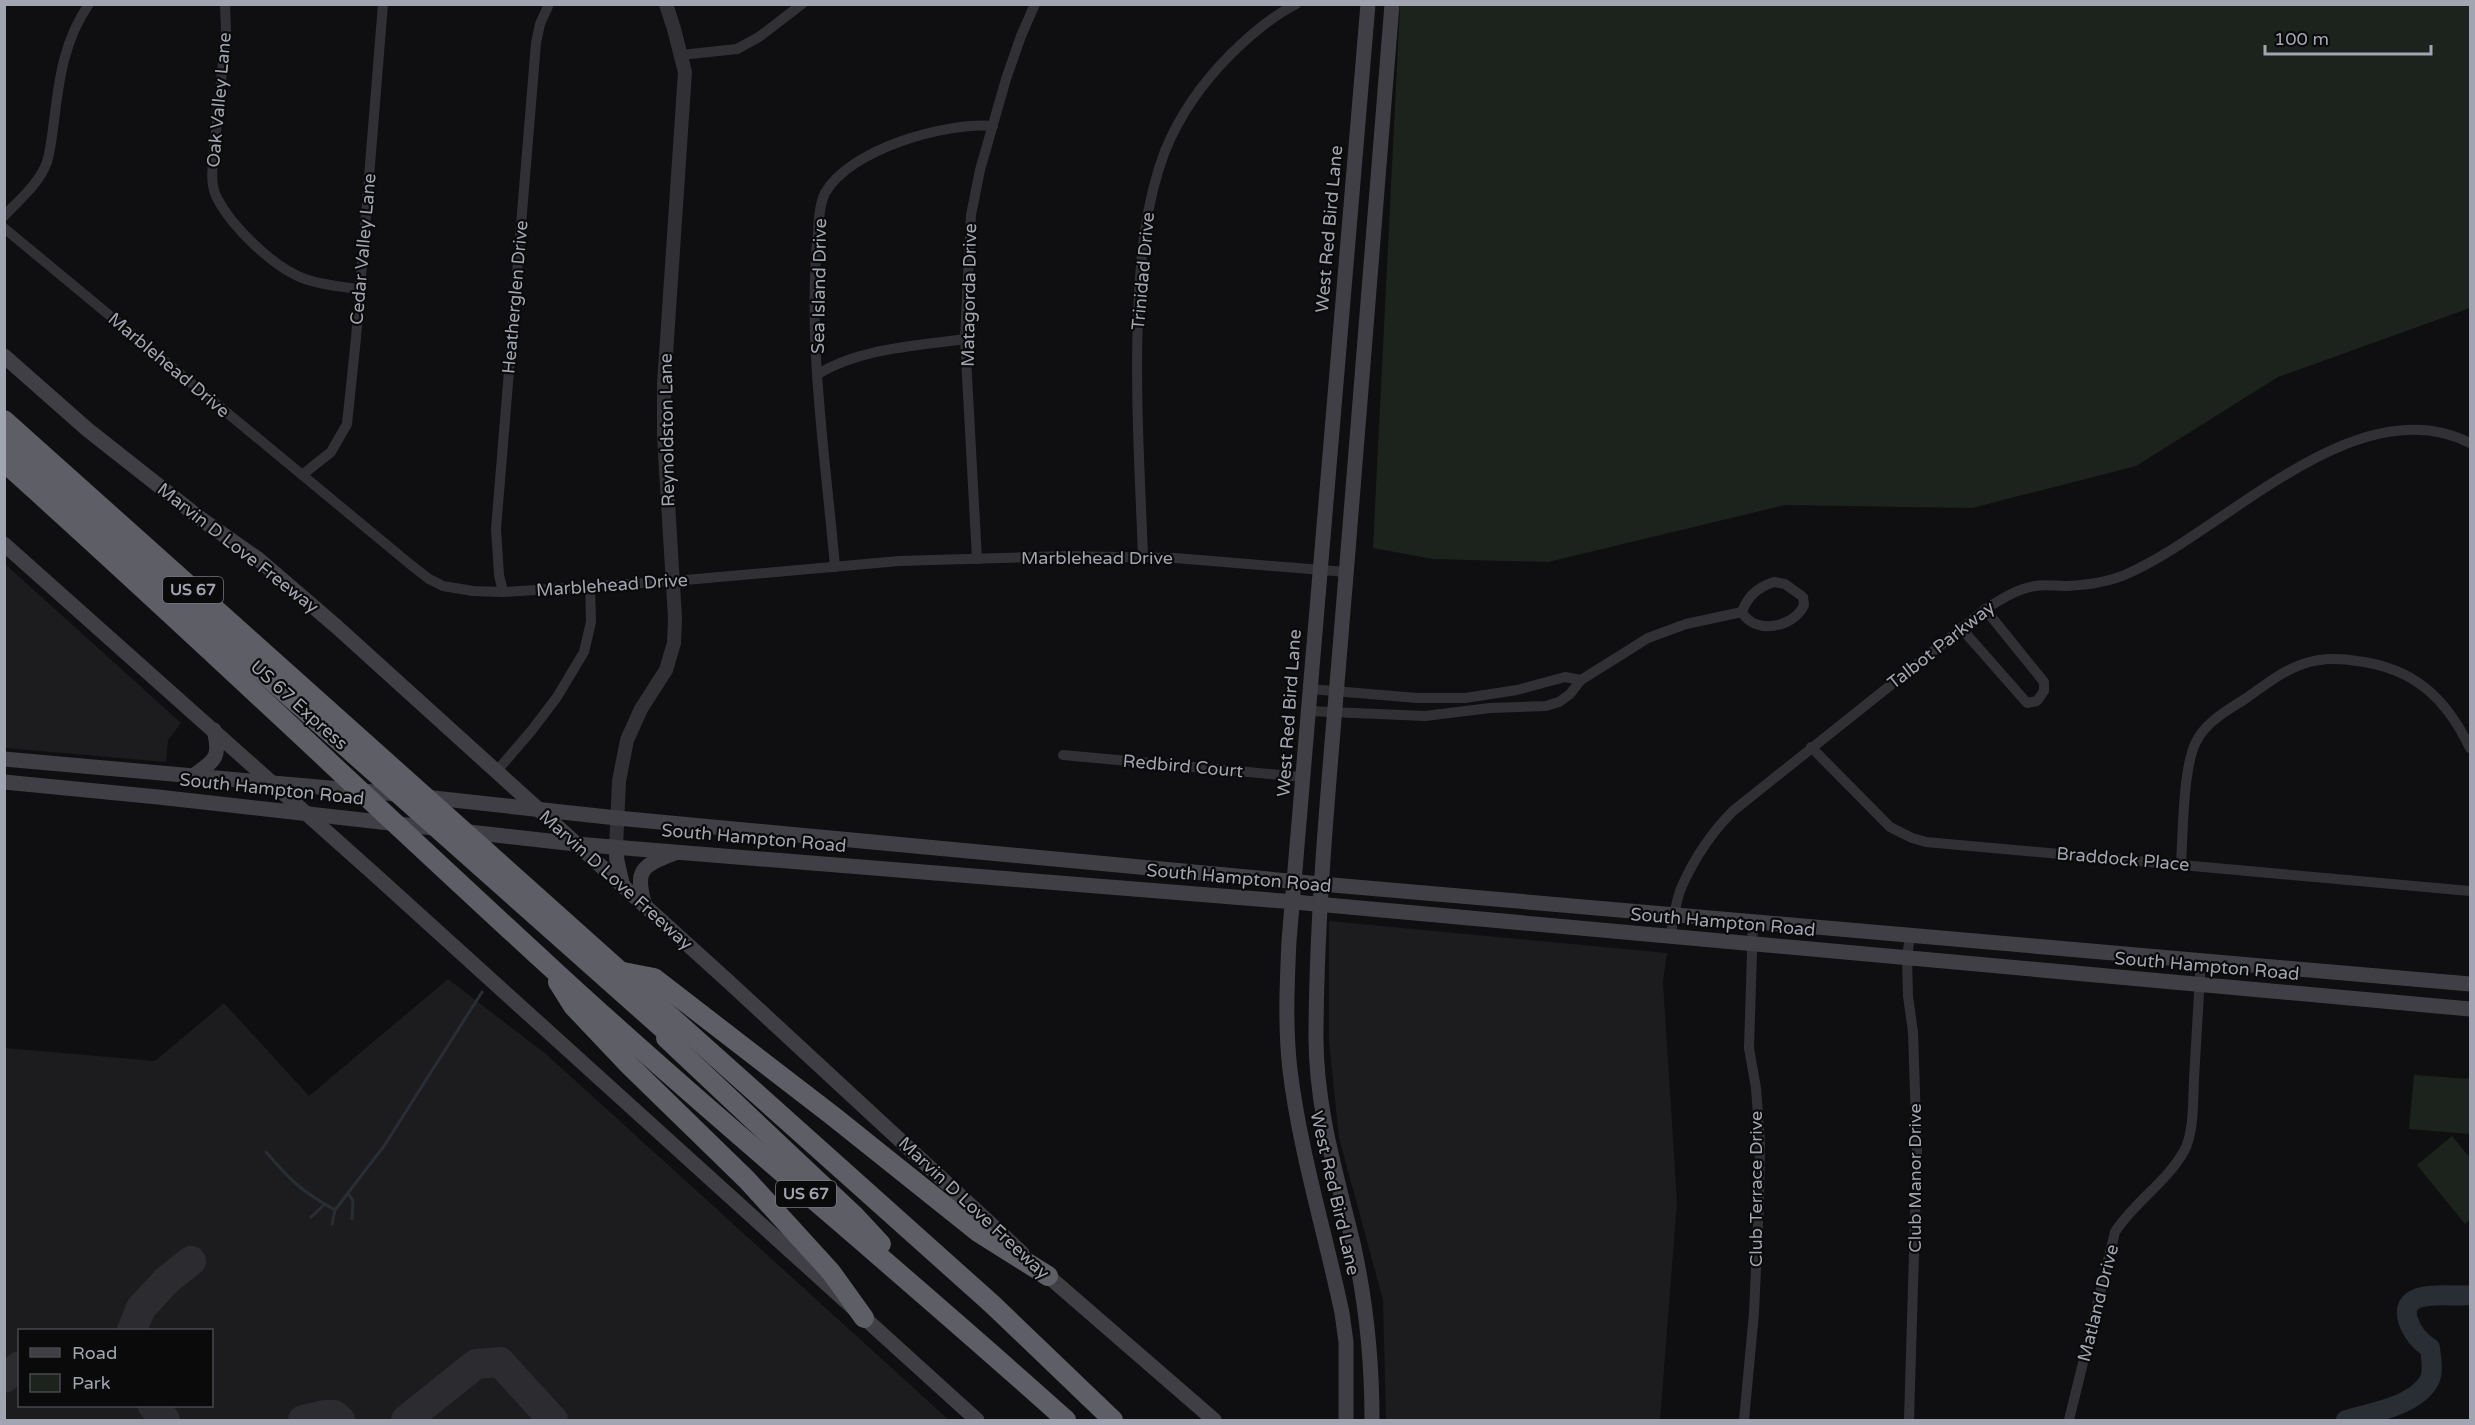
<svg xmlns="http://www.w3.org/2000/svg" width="2475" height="1425" font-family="'Varela Round',sans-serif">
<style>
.built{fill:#1c1b1d;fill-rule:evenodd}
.green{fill:#1c231d}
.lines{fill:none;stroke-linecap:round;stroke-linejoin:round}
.stream{stroke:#292e35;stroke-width:3}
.river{stroke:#292e35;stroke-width:20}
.taxiway{stroke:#2c2c30;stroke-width:30}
.minor{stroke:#313135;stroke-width:10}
.tertiary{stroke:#313135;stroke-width:14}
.secondary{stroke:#3f3f45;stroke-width:15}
.motorway{stroke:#5d5e66;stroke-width:20}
.labels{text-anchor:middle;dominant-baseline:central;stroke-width:4.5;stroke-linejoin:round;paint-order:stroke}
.shield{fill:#0b0a0b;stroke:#74767f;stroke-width:1.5}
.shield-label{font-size:16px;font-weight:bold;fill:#a1a4b1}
.street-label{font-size:18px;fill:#a1a4b1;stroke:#0b0a0b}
</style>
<rect width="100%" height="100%" fill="#0f0f11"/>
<!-- built -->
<g class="built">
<path d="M5,564L181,723L168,740L166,762L5,748Z"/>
<path d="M1329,921L1667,953L1663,982L1677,1202L1660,1420H1386L1383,1300L1339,1138L1329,1042Z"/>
<path d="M448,979L546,1054L949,1420H5V1048L155,1061L224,1003L309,1096ZM20,1330H212V1406H20Z"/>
</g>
<!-- green -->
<g class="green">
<path d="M1400,5H2470V308L2278,377L2136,466L1972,508L1785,505L1548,562L1433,559L1373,548Z"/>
<path d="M2414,1075L2470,1079V1134L2409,1129Z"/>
<path d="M2452,1136L2470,1158V1219L2465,1224L2417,1165Z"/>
</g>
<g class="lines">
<!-- stream -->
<g class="stream">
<path d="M266,1152C291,1181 301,1191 335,1210"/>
<path d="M348,1193L353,1201L352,1219"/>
<path d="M311,1217L325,1204"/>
<path d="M332,1224L335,1210L384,1146L482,992"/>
</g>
<!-- river -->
<path class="river" d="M2346,1420C2372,1412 2414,1407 2429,1381C2434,1372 2431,1358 2430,1348C2419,1341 2412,1333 2408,1320C2398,1286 2453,1298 2470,1295"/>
<!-- taxiway -->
<g class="taxiway">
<path d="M132,1330L141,1308L167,1280L191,1261"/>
<path d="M4,1378L20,1366"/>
<path d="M153,1406L165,1420"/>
<path d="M303,1420L324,1415H334L340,1420"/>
<path d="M406,1420L476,1364L500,1362L553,1420"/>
</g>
<!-- minor -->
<g class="minor">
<path d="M225,4L226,32L213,161C212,174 211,186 217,198C232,227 274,268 305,279C322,285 342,287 360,289"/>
<path d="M681,55L737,49L759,37L802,4"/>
<path d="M4,216C20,199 39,184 47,162C51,149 52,135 54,121C59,79 64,40 89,4"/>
<path d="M4,228L411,565L429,579L443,586L473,591L503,592L674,581L899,561L1064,556L1175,558L1346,572"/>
<path d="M818,374C861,348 916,346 965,339"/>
<path d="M302,475L331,452L347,424L356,338L383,4"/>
<path d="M1143,557C1140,476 1135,396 1138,316C1140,260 1145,204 1165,151C1180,114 1203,82 1231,54C1250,35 1271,17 1296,4"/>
<path d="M977,559L965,339L971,215L980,170L1006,79L1021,36L1035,4"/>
<path d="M835,567C826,462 808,347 817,243C819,227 818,207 825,193C850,149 945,122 993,126"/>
<path d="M1774,582L1785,584L1803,597L1804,605C1794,628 1754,635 1742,612C1747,597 1758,587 1774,582Z"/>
<path d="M503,592L499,575L496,529L536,43L540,24L549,4"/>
<path d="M1961,628L2027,703L2037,701L2044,691V682L1985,609"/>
<path d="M1310,689L1417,698H1465L1517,690L1565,677L1581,680"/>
<path d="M1308,711L1425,716L1490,708L1546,706L1559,702L1570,694L1581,680L1648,638L1686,624L1742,612"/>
<path d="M1811,747L1890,827L1912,838L1926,842L2470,891"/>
<path d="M1063,755L1303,777"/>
<path d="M496,772L532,730L557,697L584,652L591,622L590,586"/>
<path d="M2181,864C2183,833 2183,767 2196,742C2206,721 2230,709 2248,697C2265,685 2282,671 2303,664C2320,658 2338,658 2357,661C2414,668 2446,698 2470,748"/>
<path d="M1670,937C1674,920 1675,901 1682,886C1695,857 1711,833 1733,811L1986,609C2001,599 2017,589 2035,586C2045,584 2056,586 2067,586C2087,585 2110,582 2129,573C2226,530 2357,385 2470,443"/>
<path d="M1744,1420L1754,1313L1759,1202L1760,1143L1756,1088L1749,1048L1753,921"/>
<path d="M1909,1420L1917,1152L1913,1032L1908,996L1907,958L1910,935"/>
<path d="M2069,1420L2115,1232C2134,1202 2167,1182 2184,1151C2194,1134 2193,1099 2194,1079C2196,1039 2199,999 2201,959"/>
</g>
<!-- tertiary -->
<path class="tertiary" d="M616,848L619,781L627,740L641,709L666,670L674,643L675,618L664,436V384L685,72L674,29L666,4"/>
<!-- secondary -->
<g class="secondary">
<path d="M4,356L88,430L201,519L258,559L337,627L729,982L1022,1253"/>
<path d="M4,544L373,873L977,1420"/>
<path d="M4,759L397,794L617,818L1321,884L2470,984"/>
<path d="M193,776C215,760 221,758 214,730"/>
<path d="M4,782L158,797L576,844L1283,901L2470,1009"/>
<path d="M616,848L617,861L623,887"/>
<path d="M645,906C634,869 642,866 675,853"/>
<path d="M1040,1269L1214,1420"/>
<path d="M1346,1420V1342L1342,1313C1325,1232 1300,1152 1290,1070C1285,1027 1287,984 1289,941L1368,4"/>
<path d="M1372,1420C1372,1361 1366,1301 1353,1243C1336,1173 1315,1105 1316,1032C1317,891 1332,751 1343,611C1360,409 1376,207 1392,4"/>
</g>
<!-- motorway -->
<g class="motorway">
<path d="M4,420L992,1304L1113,1420"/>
<path d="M4,440L120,546L680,1044"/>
<path d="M4,462C188,627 366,798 548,965C717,1121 895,1266 1066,1420"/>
<path d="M618,971L654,978L833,1116L978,1232L1048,1276"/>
<path d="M558,982L573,1006L629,1065L747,1180L831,1272L864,1318"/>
<path d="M666,1038L855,1216L881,1244"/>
</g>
</g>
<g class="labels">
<!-- shield labels -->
<g class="shield">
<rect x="163" y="577" width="60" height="26" rx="4.5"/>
<rect x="776" y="1181" width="60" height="26" rx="4.5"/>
</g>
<g class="shield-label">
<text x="193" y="590">US 67</text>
<text x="806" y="1194">US 67</text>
</g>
<!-- street labels -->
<g class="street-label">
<text transform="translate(219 100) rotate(-85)">Oak Valley Lane</text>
<text transform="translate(1329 229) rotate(-85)">West Red Bird Lane</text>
<text transform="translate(363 249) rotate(-85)">Cedar Valley Lane</text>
<text transform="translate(1143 271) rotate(-85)">Trinidad Drive</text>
<text transform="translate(819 286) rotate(-89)">Sea Island Drive</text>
<text transform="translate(969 295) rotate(-89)">Matagorda Drive</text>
<text transform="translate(515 297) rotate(-85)">Heatherglen Drive</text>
<text transform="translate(169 365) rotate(40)">Marblehead Drive</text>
<text transform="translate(667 430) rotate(-91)">Reynoldston Lane</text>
<text transform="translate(238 548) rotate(38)">Marvin D Love Freeway</text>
<text x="1097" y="558">Marblehead Drive</text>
<text transform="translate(612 585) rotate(-4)">Marblehead Drive</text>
<text transform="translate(1941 645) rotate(-38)">Talbot Parkway</text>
<text transform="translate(299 705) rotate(42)">US 67 Express</text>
<text transform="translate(1289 713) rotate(-86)">West Red Bird Lane</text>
<text transform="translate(1183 766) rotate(5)">Redbird Court</text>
<text transform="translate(272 789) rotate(6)">South Hampton Road</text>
<text transform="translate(754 838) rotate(5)">South Hampton Road</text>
<text transform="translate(2123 859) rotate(5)">Braddock Place</text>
<text transform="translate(1239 878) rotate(5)">South Hampton Road</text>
<text transform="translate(616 880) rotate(42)">Marvin D Love Freeway</text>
<text transform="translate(1723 922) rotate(5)">South Hampton Road</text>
<text transform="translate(2207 966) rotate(5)">South Hampton Road</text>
<text transform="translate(1915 1178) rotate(-90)">Club Manor Drive</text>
<text transform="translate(1756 1189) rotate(-90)">Club Terrace Drive</text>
<text transform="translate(1335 1193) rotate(77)">West Red Bird Lane</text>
<text transform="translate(974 1208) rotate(43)">Marvin D Love Freeway</text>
<text transform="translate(2098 1303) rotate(-76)">Matland Drive</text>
</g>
</g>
<!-- border -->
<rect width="2475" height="1425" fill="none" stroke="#a1a4b1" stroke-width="12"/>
<!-- legend -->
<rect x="18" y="1329" width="195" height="78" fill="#0b0a0b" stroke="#47484d" stroke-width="1.5"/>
<rect x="30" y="1348" width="30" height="9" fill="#3f3f45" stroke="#47484d" stroke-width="1.5"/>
<text x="72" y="1359" font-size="18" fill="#a1a4b1">Road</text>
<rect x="30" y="1374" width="30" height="18" fill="#1c231d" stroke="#47484d" stroke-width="1.5"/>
<text x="72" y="1389" font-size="18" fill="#a1a4b1">Park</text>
<!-- scale -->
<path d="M2265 45v9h166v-9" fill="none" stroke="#a1a4b1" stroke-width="3"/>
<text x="2274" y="45" font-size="18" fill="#a1a4b1" stroke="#0b0a0b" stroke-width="4.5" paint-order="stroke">100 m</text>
</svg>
